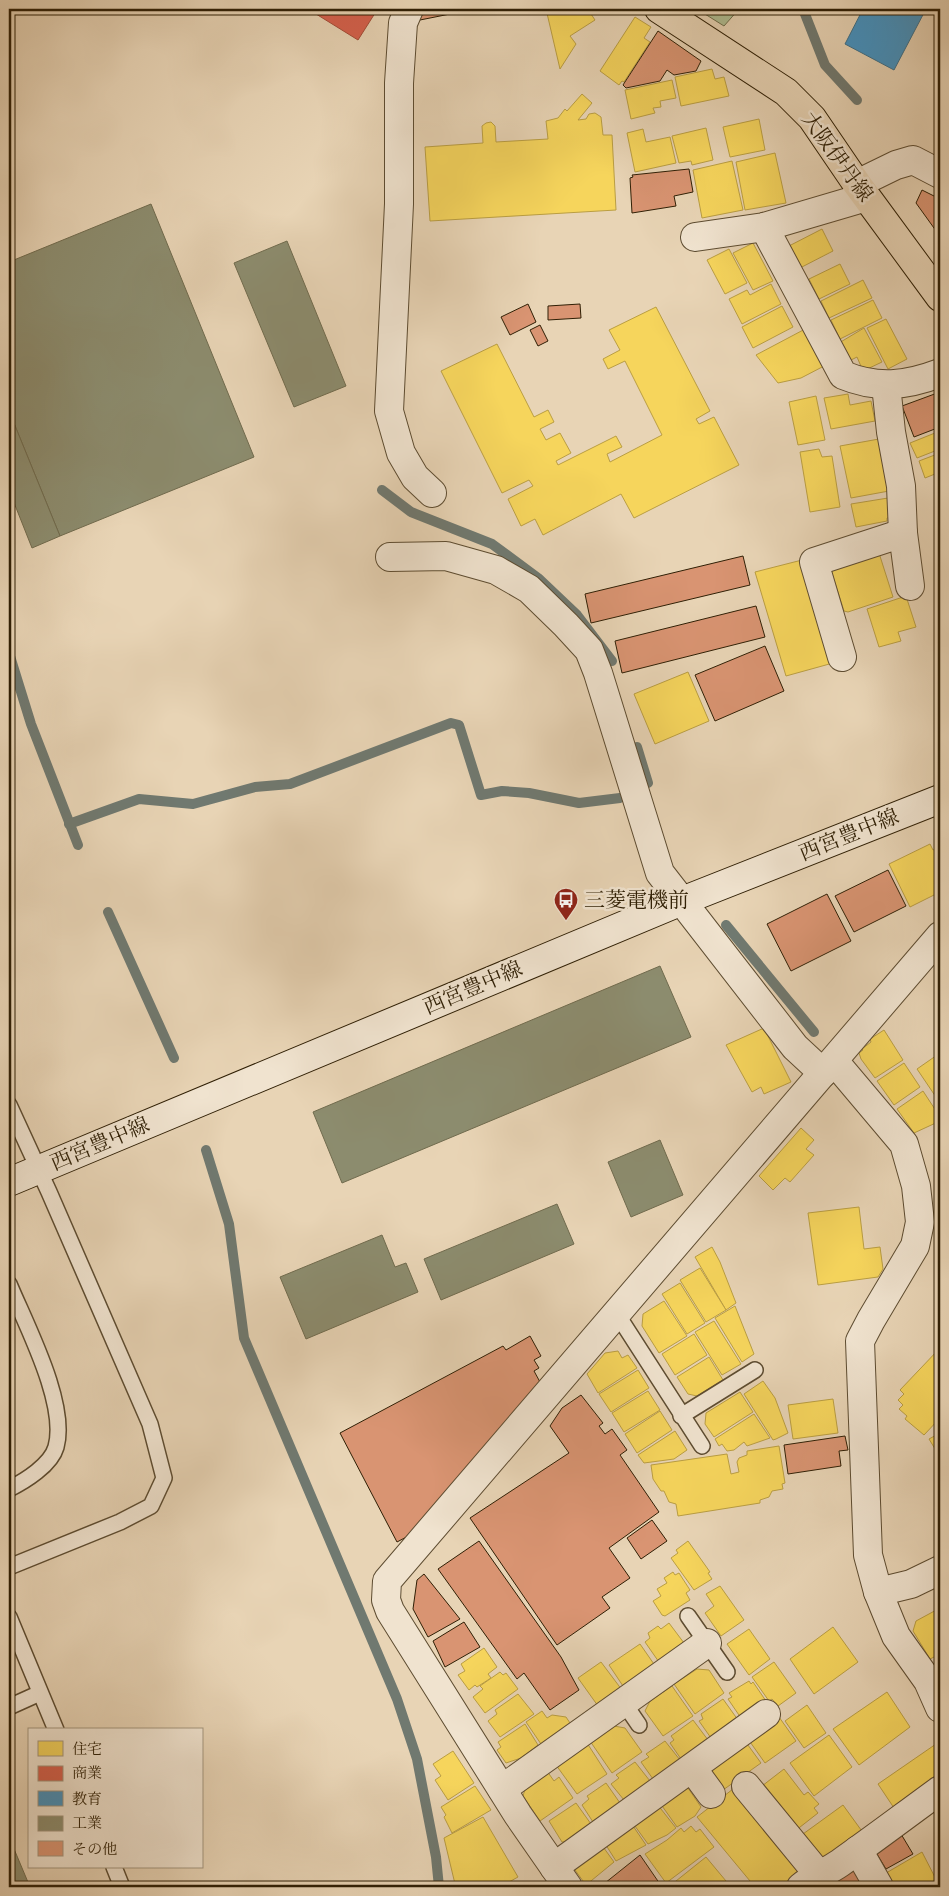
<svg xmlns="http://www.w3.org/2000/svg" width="949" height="1896" font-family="'IM FELL Double Pica','Noto Serif JP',serif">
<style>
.green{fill:#afbe93;stroke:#6f6e4c}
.homes{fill:#f6d55c;stroke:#ba9e42}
.shops{fill:#d6604d;stroke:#a44c37}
.schools{fill:#4393c3;stroke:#3d708a}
.industry{fill:#8c8c6e;stroke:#706b4e}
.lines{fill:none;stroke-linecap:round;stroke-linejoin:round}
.stream{stroke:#707970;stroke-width:10}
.building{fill:#d99472;stroke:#2f1f05}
.service-casing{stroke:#5d4c31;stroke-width:18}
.minor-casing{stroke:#5d4c31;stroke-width:30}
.secondary-casing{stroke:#2f1f05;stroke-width:30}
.primary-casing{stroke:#2f1f05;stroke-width:30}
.service{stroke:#f0e3cf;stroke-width:15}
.minor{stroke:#f0e3cf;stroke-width:28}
.secondary{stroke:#f0e3cf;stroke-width:28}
.primary{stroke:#e8d4b5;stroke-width:28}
.labels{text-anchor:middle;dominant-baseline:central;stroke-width:5;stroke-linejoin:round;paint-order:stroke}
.street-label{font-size:21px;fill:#2f1f05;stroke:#f0e3cf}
.poi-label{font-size:21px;fill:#2f1f05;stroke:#f0e3cf;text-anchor:start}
</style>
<rect width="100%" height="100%" fill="#e8d4b5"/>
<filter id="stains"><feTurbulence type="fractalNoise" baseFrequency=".004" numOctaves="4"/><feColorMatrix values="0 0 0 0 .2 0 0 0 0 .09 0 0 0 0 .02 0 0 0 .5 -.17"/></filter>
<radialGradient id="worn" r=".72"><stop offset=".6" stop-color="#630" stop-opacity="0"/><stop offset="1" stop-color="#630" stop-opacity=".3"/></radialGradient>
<!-- green -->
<path class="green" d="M697,9H739L724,26Z"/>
<!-- homes -->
<g class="homes">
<path d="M546,9H599L591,14L595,20L570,36L576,44L560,69Z"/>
<path d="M635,17L651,27L644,38L650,42L624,82L622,81L619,85L600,71Z"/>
<path d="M712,69L715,79L724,77L729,96L681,106L675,77Z"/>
<path d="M672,80L676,98L660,101L661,107L653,108L655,113L631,119L625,90Z"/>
<path d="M582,94L592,103L578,120L586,119L589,114L595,113L601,117L603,135H612L616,210L430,221L425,147L483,143L482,126L486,123L491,122L495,126L496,142L548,139L546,121L558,118L565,109L567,111Z"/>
<path d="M759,119L765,150L730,157L723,127Z"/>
<path d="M706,128L713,160L692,165L691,161L679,163L672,136Z"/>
<path d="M643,129L646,142L670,137L676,163L635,172L627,133Z"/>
<path d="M775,153L786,203L745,210L736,162Z"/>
<path d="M732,161L743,210L702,218L693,170Z"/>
<path d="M822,229L833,251L798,269L787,247Z"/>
<path d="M753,243L773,281L753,290L733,253Z"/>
<path d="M729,249L747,283L725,294L707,260Z"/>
<path d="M840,264L850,284L819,299L809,279Z"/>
<path d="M863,280L872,298L829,318L821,301Z"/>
<path d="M771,284L781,304L742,324L729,299L747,290L750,295Z"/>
<path d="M873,300L882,318L840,339L831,320Z"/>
<path d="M782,306L793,327L753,348L742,327Z"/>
<path d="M656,307L710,411L696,419L699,424L714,417L739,465L634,518L621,494L543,535L535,519L521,526L508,499L533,486L529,480L502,493L441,371L497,344L534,417L548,410L554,422L540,429L546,440L560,433L571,453L556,461L558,465L616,436L622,447L607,454L610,462L662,435L625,361L608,369L603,359L620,350L609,330Z"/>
<path d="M886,319L907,359L888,369L867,328Z"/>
<path d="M807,328L826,365L801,378L778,383L756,355Z"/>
<path d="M864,328L882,362L863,371L857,357L849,361L839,343Z"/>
<path d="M848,394L850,405L871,401L875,421L831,429L824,398Z"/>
<path d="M816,396L825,440L798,445L789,402Z"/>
<path d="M940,431V449L917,458L910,443Z"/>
<path d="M879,439L889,491L851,498L840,446Z"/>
<path d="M819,449L822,457L832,456L840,507L810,512L800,452Z"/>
<path d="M940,453V472L925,478L919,461Z"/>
<path d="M888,498L891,517L887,518V521L856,527L851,504Z"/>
<path d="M879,553L893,597L848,612L844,611L831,570Z"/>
<path d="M802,560L833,663L786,676L755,572Z"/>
<path d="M906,596L916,627L898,632L901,641L879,647L867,609Z"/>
<path d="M688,672L709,721L655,744L634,694Z"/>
<path d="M930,844L933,850L940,847V892L910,907L889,864Z"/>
<path d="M764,1028L791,1082L764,1094L761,1087L752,1092L726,1045Z"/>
<path d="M884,1030L903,1060L875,1078L861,1059L859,1053L863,1050L862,1049L871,1042L870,1039Z"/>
<path d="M940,1053V1103L917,1069Z"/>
<path d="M904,1063L920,1087L894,1105L877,1081Z"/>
<path d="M923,1091L940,1117V1121L914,1133L897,1109Z"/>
<path d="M801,1128L814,1140L806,1149L814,1155L790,1182L785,1178L773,1190L759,1176Z"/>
<path d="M859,1207L864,1249L880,1247L883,1269L878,1277L818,1285L808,1213Z"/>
<path d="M712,1247L720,1262L736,1303L726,1310L695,1257Z"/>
<path d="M700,1268L726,1310L706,1322L680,1280Z"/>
<path d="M680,1283L705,1323L687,1334L662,1294Z"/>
<path d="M664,1301L687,1336L659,1353L642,1326L643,1314Z"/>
<path d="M735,1306L754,1354L742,1362L715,1318Z"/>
<path d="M714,1321L741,1364L722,1375L695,1332Z"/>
<path d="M694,1334L707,1355L675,1375L662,1354Z"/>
<path d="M939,1349L940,1350V1418L924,1435L905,1419L907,1416L899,1409L903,1405L898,1400L904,1394L900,1390Z"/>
<path d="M618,1351L622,1358L628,1355L637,1368L598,1393L587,1374L605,1353Z"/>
<path d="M709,1357L723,1380L697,1396L688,1394L677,1377Z"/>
<path d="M638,1370L649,1388L611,1412L599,1394Z"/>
<path d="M763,1381L775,1398L788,1433L776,1439L773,1440L744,1394Z"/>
<path d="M648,1391L660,1410L624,1432L612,1413Z"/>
<path d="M740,1392L753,1412L714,1437L705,1424L706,1413Z"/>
<path d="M833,1399L838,1433L793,1439L788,1405Z"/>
<path d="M660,1411L672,1430L637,1453L625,1434Z"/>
<path d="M754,1414L770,1438L747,1446L744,1442L734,1450L727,1451L722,1444L719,1446L715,1439Z"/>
<path d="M675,1431L687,1450L674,1459L644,1463L638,1455Z"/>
<path d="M940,1433V1457L929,1439Z"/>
<path d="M779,1446L785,1483L782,1484L783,1489L772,1491L769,1497L760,1500V1503L678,1516L676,1504L669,1502L664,1491H661L653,1479L651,1465L727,1454L731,1474L739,1472L737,1462L739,1458L747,1455V1451Z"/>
<path d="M688,1541L710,1572L708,1573L712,1579L694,1590L671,1558L678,1553L676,1550Z"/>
<path d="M673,1572L675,1575L679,1573L690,1590L686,1593L690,1600L665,1616L662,1615L653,1601L661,1596L657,1589L667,1583L664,1578Z"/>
<path d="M720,1586L744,1620L721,1636L705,1613L714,1606L706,1594Z"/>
<path d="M940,1608V1654L930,1659L913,1631L916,1621Z"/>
<path d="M669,1623L687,1647L661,1665L645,1642L650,1638L648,1633L658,1626L661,1629Z"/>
<path d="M833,1627L858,1662L814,1694L790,1659Z"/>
<path d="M749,1629L770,1659L749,1675L727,1644Z"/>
<path d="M640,1644L656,1667L625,1689L609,1665Z"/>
<path d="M484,1648L497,1667L488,1674L491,1678L477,1687L475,1685L469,1690L458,1675L465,1671L461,1664Z"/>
<path d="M601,1662L622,1690L598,1706L578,1678Z"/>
<path d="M774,1662L796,1693L778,1706L772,1699L769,1701L752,1677Z"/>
<path d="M697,1669L709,1670L724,1693L695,1714L674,1684Z"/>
<path d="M500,1672L503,1675L506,1673L518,1689L485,1713L473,1697L483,1689L480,1686Z"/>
<path d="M749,1681L751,1684L753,1682L766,1701L741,1718L728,1699L732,1697L729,1693Z"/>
<path d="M672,1686L693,1716L663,1736L645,1711L650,1701Z"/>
<path d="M887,1692L910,1727L859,1765L833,1729Z"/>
<path d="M518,1694L534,1714L500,1737L488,1721L497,1714L495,1710Z"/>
<path d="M723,1699L738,1720L711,1738L699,1721L703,1719L701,1714Z"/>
<path d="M807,1705L826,1733L804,1748L785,1721Z"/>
<path d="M542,1711L547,1718L552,1715L566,1717L572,1726L543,1747L526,1722Z"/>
<path d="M779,1717L796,1741L765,1763L748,1739Z"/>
<path d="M693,1720L708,1740L681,1759L670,1743L674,1740L671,1736Z"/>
<path d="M525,1724L538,1745L521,1758L506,1763L497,1750L501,1747L498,1742Z"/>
<path d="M614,1726L625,1728L642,1752L612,1773L590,1741Z"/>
<path d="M829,1735L852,1767L814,1796L790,1763Z"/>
<path d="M665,1741L680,1760L653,1779L641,1762L649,1757L646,1754Z"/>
<path d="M745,1741L761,1763L723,1790L711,1774L715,1762Z"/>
<path d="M587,1743L607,1774L577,1794L556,1765Z"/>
<path d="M936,1744L940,1751V1782L896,1811L878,1784Z"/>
<path d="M453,1751L474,1783L448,1800L435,1780L441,1776L433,1764Z"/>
<path d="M635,1762L650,1781L624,1800L611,1784L619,1778L616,1775Z"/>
<path d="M784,1769L804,1795L808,1792L819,1804L814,1808L818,1813L795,1831L762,1786Z"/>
<path d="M547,1771L554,1781L559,1777L573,1798L540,1821L523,1796L526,1786Z"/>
<path d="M606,1783L620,1803L593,1822L582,1805L589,1799L587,1796Z"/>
<path d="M686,1785L701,1807L695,1816L677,1827L660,1803Z"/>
<path d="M475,1786L491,1810L452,1833L444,1817L446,1815L441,1807Z"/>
<path d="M733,1789L803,1872L784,1887H755L697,1817Z"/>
<path d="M576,1803L591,1824L566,1842H562L549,1821Z"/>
<path d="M657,1804L676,1828L667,1835L648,1844L632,1822Z"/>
<path d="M843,1805L864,1834L825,1864L803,1834Z"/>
<path d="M483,1817L518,1877L500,1887H445V1885L455,1884L444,1838Z"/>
<path d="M631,1823L646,1845L616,1861L604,1842Z"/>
<path d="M691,1826L696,1832L700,1829L714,1847L666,1883L645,1854L667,1840L681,1828L684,1832Z"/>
<path d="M601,1844L614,1862L586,1885L575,1870L578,1860Z"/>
<path d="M922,1852L940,1887H887L881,1876Z"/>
<path d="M706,1857L731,1887H673L671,1885Z"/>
</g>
<!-- shops -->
<path class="shops" d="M308,9H383L381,12L377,10L358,40Z"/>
<!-- schools -->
<path class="schools" d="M863,9H926L894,70L845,44Z"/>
<!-- industry -->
<g class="industry">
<path d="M151,204L254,457L60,536L9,411V262Z"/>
<path d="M287,241L346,386L294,407L234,263Z"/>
<path d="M9,411L60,536L32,548L9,490Z"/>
<path d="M660,966L691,1037L342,1183L313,1112Z"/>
<path d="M660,1140L683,1195L631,1217L608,1162Z"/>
<path d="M557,1204L574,1244L441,1300L424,1259Z"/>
<path d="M382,1235L395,1267L406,1263L418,1292L306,1339L280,1277Z"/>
<path d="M9,1837L30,1887H9Z"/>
</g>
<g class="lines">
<!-- stream -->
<g class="stream">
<path d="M803,9L825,65L857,100"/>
<path d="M382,490L411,512L492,544L538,578L577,615L612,661"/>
<path d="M9,653L31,724L78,845"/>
<path d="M637,747L648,783"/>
<path d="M69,824L139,799L193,804L255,787L290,784L451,723L459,725L481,795L502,791L529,793L579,803L620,798"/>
<path d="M108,912L174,1058"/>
<path d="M726,925L814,1032"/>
<path d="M206,1150L229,1224L244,1338L397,1699L417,1759L436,1857L439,1887"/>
</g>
</g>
<!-- building -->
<g class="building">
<path d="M423,9H462L460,12L420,20Z"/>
<path d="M658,31L701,61L696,71L674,75L667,70L660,81L626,88L623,85Z"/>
<path d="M689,169L693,192L674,196L676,206L632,213L630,178L633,177L632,175Z"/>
<path d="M922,190L940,199L939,235L916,203Z"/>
<path d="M528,304L536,322L510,335L501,317Z"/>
<path d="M580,304L581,318L548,320V306Z"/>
<path d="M540,325L548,341L538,346L530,330Z"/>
<path d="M940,392V427L914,437L902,406Z"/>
<path d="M743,556L750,585L591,623L585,594Z"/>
<path d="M756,606L765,637L622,673L615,641Z"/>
<path d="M765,646L784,691L715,721L695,675Z"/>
<path d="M888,870L906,906L854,932L835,896Z"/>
<path d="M827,894L851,941L791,971L767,924Z"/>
<path d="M530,1336L541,1356L534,1360L539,1368L534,1371L540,1382L414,1533L397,1542L340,1433L503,1346L506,1350Z"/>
<path d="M581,1395L603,1423L599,1426L605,1434L612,1429L627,1450L620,1455L659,1512L609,1548L630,1578L602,1597L610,1608L557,1645L470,1518L569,1453L550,1426L562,1408Z"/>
<path d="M845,1436L848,1450L839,1451L841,1466L788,1474L784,1445Z"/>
<path d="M652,1520L667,1541L641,1559L627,1538Z"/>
<path d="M479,1541L561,1657L579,1690L550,1710L524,1673L517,1679L438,1569Z"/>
<path d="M424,1574L460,1619L428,1637L413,1609L417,1580Z"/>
<path d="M464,1622L480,1647L445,1667L433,1641Z"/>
<path d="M901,1834L913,1854L886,1869L875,1851Z"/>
<path d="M640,1855L662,1887H600Z"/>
<path d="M857,1863L868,1882L858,1887H829L826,1883Z"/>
</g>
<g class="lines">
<defs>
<g id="service">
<path d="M9,1105L49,1192L150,1424L164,1478L151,1506L120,1522L9,1567"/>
<path d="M9,1284C26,1325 68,1404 56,1447C51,1465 25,1481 9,1489"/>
<path d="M617,1314L702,1446"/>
<path d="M681,1416L755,1370"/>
<path d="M688,1616L727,1672"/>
<path d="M9,1617L56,1730"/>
<path d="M624,1703L639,1725"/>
<path d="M9,1707L40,1693"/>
<path d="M114,1867L122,1887"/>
</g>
<g id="minor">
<path d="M409,9L403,23L399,83V204L389,411L401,453L415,477L432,493"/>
<path d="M857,184L896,165L913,160L940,174"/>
<path d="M764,227L843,375C877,389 906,386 940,373"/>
<path d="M695,237L764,227L866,197"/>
<path d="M886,385L891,432L901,486L903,533"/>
<path d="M390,557L446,556L496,570L529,589L566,625L589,650L598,673L660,873L795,1047L823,1073"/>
<path d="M842,657L814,562L903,533L910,586"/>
<path d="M834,1061L904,1144L916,1186L920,1222L915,1246L871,1320L860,1341L868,1555L878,1592L896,1636L928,1681L940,1708"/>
<path d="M878,1592L911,1584L940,1570"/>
<path d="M692,1768L711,1794"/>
<path d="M746,1786L819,1875"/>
<path d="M502,1789L707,1643"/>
<path d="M858,1850L879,1887"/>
<path d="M554,1867L766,1714"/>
<path d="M568,1887L518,1815L390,1611L386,1600L387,1581L940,936"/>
<path d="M801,1887C813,1877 827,1872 840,1863C874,1839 907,1814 940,1790"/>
</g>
<path id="secondary" d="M9,1182L682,901L940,799"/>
<path id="primary" d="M659,9L786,92L812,118L857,184L940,297"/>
</defs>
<!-- service casing -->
<use href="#service" class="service-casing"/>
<!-- minor casing -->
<use href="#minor" class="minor-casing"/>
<!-- secondary casing -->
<use href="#secondary" class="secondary-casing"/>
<!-- primary casing -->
<use href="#primary" class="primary-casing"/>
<!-- service -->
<use href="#service" class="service"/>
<!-- minor -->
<use href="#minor" class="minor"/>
<!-- secondary -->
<use href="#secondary" class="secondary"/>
<!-- primary -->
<use href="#primary" class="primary"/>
</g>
<!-- icons -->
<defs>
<symbol id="bus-pin" viewBox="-11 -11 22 30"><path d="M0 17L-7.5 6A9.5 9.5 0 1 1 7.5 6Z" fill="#8f2418" stroke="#f0e3cf"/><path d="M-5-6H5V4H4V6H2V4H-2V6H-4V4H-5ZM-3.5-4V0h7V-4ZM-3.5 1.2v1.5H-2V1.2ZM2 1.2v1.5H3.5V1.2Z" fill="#fff"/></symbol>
</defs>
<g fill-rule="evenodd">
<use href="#bus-pin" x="552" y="886" width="28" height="38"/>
</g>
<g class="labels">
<!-- street labels -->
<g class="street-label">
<text transform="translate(837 157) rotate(54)">大阪伊丹線</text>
<text transform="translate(849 835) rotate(-22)">西宮豊中線</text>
<text transform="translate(473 988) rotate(-23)">西宮豊中線</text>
<text transform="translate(100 1144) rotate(-23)">西宮豊中線</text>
</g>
<!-- poi labels -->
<g class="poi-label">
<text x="584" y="900">三菱電機前</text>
</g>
</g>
<!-- margin -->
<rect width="949" height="1896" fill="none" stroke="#e8d4b5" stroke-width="30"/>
<rect x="10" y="10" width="929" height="1876" fill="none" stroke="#2f1f05" stroke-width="2.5"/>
<rect x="15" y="15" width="919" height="1866" fill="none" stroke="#2f1f05"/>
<!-- legend -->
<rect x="28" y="1728" width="175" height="140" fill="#f0e3cf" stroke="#a3957e"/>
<rect x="38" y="1741" width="25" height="15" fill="#f6d55c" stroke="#a3957e"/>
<text x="72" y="1754" font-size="15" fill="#2f1f05">住宅</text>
<rect x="38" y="1766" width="25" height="15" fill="#d6604d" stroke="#a3957e"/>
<text x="72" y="1778" font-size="15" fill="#2f1f05">商業</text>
<rect x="38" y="1791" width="25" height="15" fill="#4393c3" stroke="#a3957e"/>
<text x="72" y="1804" font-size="15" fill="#2f1f05">教育</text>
<rect x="38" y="1816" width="25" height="15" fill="#8c8c6e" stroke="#a3957e"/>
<text x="72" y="1828" font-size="15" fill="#2f1f05">工業</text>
<rect x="38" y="1841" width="25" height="15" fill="#d99472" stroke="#a3957e"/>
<text x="72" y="1854" font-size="15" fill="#2f1f05">その他</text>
<rect width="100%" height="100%" filter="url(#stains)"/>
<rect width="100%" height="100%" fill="url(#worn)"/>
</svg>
